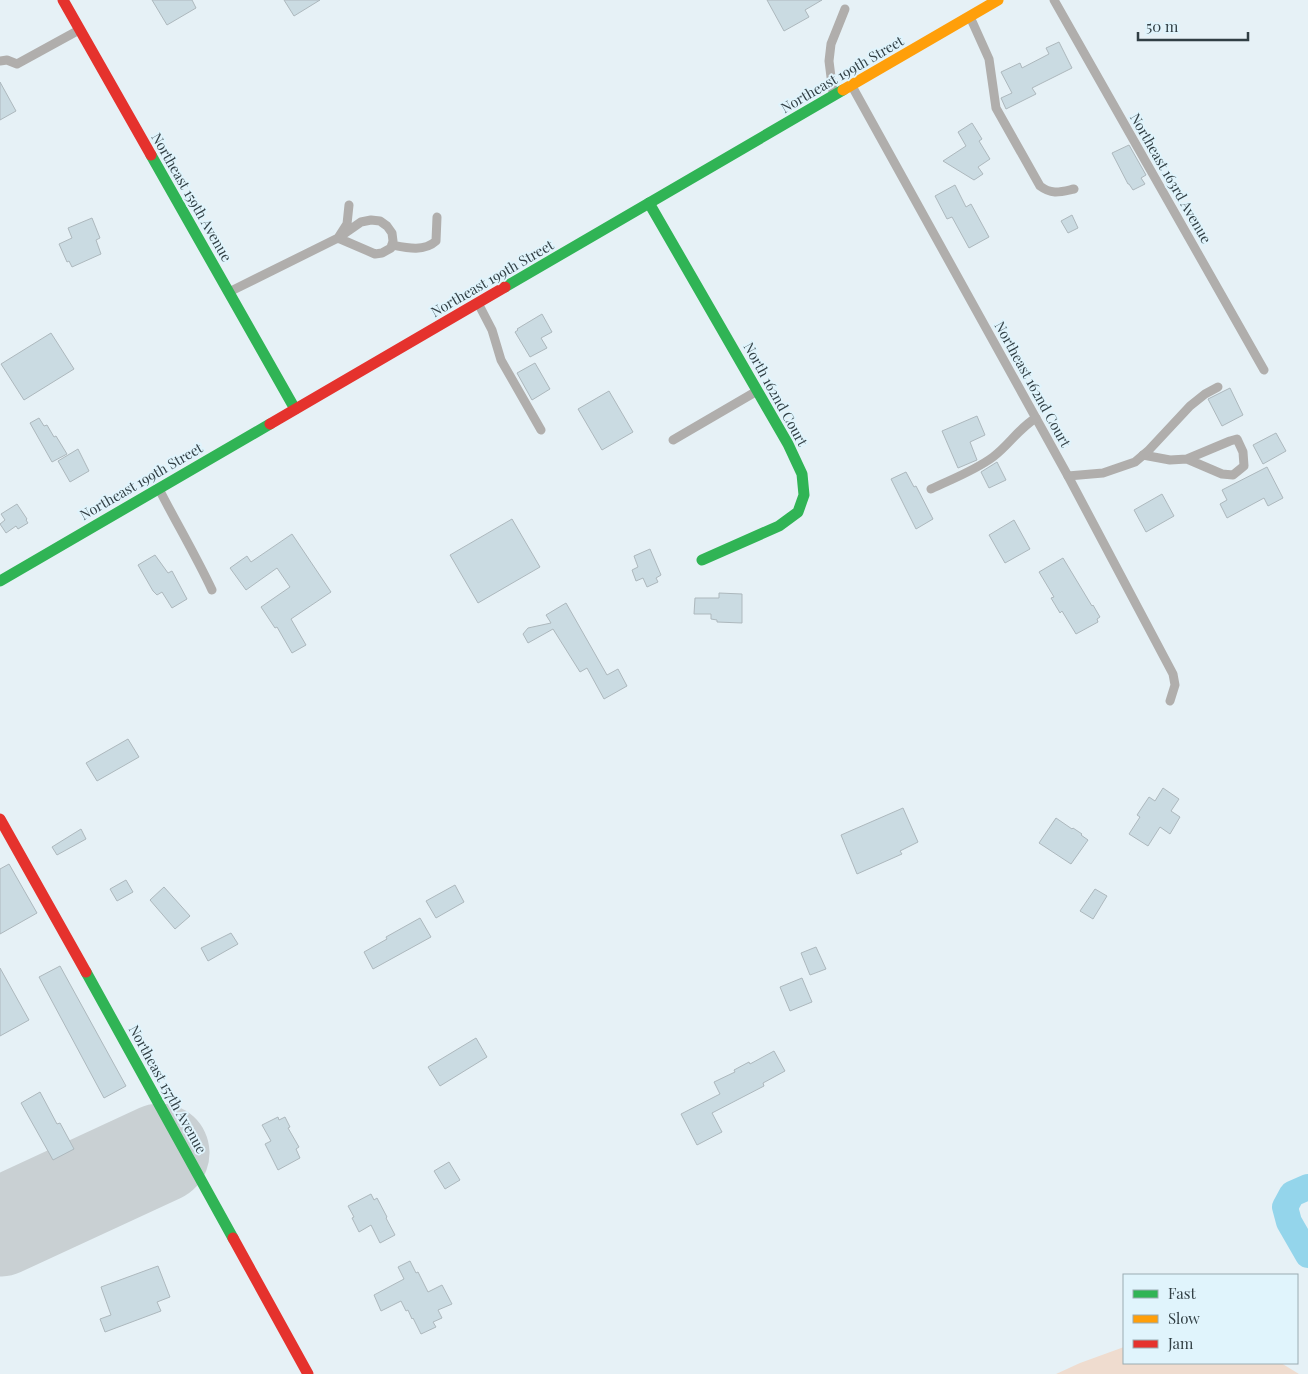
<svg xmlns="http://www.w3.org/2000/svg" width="1308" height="1374" font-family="'Playfair Display',serif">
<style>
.green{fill:#efdccf}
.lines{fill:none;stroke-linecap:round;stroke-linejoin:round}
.river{stroke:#94d5eb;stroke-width:26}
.runway{stroke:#c9d0d3;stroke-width:99}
.building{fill:#cadbe2;stroke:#adb8bd}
.lane{stroke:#b0aeac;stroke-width:9}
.fast{stroke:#30b455;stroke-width:11}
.slow{stroke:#ff9f0a;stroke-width:11}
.jam{stroke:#e5322d;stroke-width:11}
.labels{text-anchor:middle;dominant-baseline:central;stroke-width:4;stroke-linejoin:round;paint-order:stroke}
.street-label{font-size:14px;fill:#313f44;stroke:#e0f4fc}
</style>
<rect width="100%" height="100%" fill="#e6f1f6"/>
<!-- green -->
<path class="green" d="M1124,1347V1363H1281L1299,1374H1056L1080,1363Z"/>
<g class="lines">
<!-- river -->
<path class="river" d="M1308,1187L1292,1194L1285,1207L1289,1222L1308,1255"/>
<!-- runway -->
<path class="runway" d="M0,1227L160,1153"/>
</g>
<!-- building -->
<g class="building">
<path d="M152,0H192L196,8L167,25Z"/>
<path d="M284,0H320L294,16Z"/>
<path d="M767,0H822L805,10L809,17L784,31Z"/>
<path d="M1059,42L1072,68L1032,88L1036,94L1006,109L1001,98L1012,93L1001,72L1020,63L1022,68L1049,54L1046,48Z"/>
<path d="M0,82L16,111L0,120Z"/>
<path d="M972,123L982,139L979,141L990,159L978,167L983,174L974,180L943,161L966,146L958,132Z"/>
<path d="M1129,145L1146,175L1141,178L1145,184L1133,190L1129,184H1128L1112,153Z"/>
<path d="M955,185L966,207L971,204L989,237L969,248L952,217L947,219L935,196Z"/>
<path d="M1072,215L1078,228L1068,233L1061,221Z"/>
<path d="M92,218L100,238L96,240L101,254L72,267L69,261L67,262L59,244L72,238L68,228Z"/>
<path d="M542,314L552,332L541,338L547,348L530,357L515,332L518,330L517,329Z"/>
<path d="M51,333L74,369L24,400L1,364Z"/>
<path d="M535,363L550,389L532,400L517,373Z"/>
<path d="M1230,388L1243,415L1222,426L1208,399Z"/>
<path d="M609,391L633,432L602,450L578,409Z"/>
<path d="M977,416L985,435L970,442L977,460L958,468L942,431Z"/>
<path d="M39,418L44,426L47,425L54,437L56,436L67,454L52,462L30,423Z"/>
<path d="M1276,433L1286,451L1263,464L1253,445Z"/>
<path d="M78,449L89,471L70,482L58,461Z"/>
<path d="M997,462L1006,480L989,488L981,472Z"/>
<path d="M1267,467L1283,498L1268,506L1264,498L1227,518L1220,504L1227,500L1222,490Z"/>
<path d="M906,472L914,487L916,486L933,519L916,529L891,479Z"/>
<path d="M1162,494L1174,516L1146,532L1134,510Z"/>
<path d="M17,504L27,519L26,520L28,523L18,529L16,526L6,533L0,524L5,520L1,514Z"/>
<path d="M512,519L540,567L478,603L450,555Z"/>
<path d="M1014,520L1030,549L1005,563L989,535Z"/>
<path d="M292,534L331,592L291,619L306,645L292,653L277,627L275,628L261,607L290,587L277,568L246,590L230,568L247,556L251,562Z"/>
<path d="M650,549L661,575L656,578L658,582L647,587L643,578L636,581L632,570L638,567L634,556Z"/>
<path d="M155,555L168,573L172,571L187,599L172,608L162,592L157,595L153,591L138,565Z"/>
<path d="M1063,558L1092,606L1093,605L1100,617L1097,619L1098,622L1076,634L1062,611L1060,613L1051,598L1054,597L1039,572Z"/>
<path d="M719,593L742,594V623L717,622V620L711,619V614H694L695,598H719Z"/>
<path d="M566,603L607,675L618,669L627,686L604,699L587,668L580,672L553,629L528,643L523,634L528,628L551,623L546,615Z"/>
<path d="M128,739L139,757L97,781L86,763Z"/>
<path d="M1163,788L1179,799L1171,811L1180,817L1170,834L1160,827L1148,846L1129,834L1140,817L1137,815L1149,797L1155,801Z"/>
<path d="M903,808L918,842L900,851L902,854L857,874L841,835Z"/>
<path d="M1056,818L1072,829L1073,828L1082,834L1081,835L1088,840L1071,864L1039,843Z"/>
<path d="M81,829L86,839L57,855L52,847Z"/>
<path d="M9,864L37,913L0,934V869Z"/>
<path d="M126,880L133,892L117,901L110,889Z"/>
<path d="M455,885L464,902L436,918L426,901Z"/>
<path d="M164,887L190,916L175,929L150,900Z"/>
<path d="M1095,889L1107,896L1093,919L1080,911Z"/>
<path d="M420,918L431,937L373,969L364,952L387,939L386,937Z"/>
<path d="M231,933L238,944L208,961L201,948Z"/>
<path d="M816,947L826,969L810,975L801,953Z"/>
<path d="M60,966L126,1086L104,1098L39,977Z"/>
<path d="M0,968L29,1020L0,1036Z"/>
<path d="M802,978L812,1002L790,1011L780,987Z"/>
<path d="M476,1038L487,1057L440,1086L428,1067Z"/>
<path d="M774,1051L785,1071L763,1083L764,1086L712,1113L722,1132L697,1145L681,1114L720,1094L714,1082L735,1072L734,1070L749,1062L750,1064Z"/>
<path d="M40,1092L57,1124L60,1123L74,1149L53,1160L21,1103Z"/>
<path d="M278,1117L279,1120L285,1117L290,1127L288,1128L299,1147L296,1149L300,1158L278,1170L265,1144L271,1141L262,1125Z"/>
<path d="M449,1162L460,1180L445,1189L434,1171Z"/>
<path d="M371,1194L374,1200L377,1198L387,1217L386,1218L395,1235L380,1243L371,1225L359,1232L352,1218L354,1217L348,1206Z"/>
<path d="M410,1261L416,1273L418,1272L428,1292L442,1285L452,1304L438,1310L442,1318L433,1322L436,1327L421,1334L413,1318L412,1319L408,1310L406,1311L401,1301L381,1311L374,1295L404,1279L398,1267Z"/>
<path d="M158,1266L170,1297L157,1302L161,1311L105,1332L100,1319L111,1315L101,1287Z"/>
</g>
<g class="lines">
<!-- lane -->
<g class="lane">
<path d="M1054,0L1264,370"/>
<path d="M971,19L989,59L996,108L1040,186C1052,195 1060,192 1074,189"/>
<path d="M0,61L7,60L17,64L79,30"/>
<path d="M853,88L1068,476L1173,674L1175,685L1170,701"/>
<path d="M833,93L829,61L831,44L845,9"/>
<path d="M392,245C407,248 424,252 436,241L437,217"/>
<path d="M229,292L338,238L361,222L371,220L380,221L387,226L392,233L393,241L391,248L382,253L375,254L338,238L347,224L349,205"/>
<path d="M479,305L492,330L501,360L541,430"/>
<path d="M673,440L757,391"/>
<path d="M1143,455L1170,460L1187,459L1230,441L1237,439L1243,452L1244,466L1233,475L1222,474L1187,459"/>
<path d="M1068,476L1103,473L1135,462L1148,451L1190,406L1205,394L1218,387"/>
<path d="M931,489C952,479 974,471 993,457C1009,445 1019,428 1036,418"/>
<path d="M160,491C177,524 196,556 212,590"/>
</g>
<!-- fast -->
<g class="fast">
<path d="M151,155L295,409"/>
<path d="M649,203L788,444L802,474L804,495L798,512L779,526L702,560"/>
<path d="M505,287L843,90"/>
<path d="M0,581L270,424"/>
<path d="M86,972L233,1238"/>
</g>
<!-- slow -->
<path class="slow" d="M843,90L998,0"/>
<!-- jam -->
<g class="jam">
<path d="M63,0L151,155"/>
<path d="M270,424L505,287"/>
<path d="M0,819L86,972"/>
<path d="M233,1238L308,1374"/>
</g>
</g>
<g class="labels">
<!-- street labels -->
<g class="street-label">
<text transform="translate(842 74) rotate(-30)">Northeast 199th Street</text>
<text transform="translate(1171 178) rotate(60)">Northeast 163rd Avenue</text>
<text transform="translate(192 197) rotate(60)">Northeast 159th Avenue</text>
<text transform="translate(492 278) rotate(-30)">Northeast 199th Street</text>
<text transform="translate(1033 384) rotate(61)">Northeast 162nd Court</text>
<text transform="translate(776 394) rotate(61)">North 162nd Court</text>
<text transform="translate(141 481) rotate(-30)">Northeast 199th Street</text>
<text transform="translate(168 1089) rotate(61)">Northeast 157th Avenue</text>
</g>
</g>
<!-- legend -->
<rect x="1123" y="1274" width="175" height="90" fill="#e0f4fc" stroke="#9aacb2"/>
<rect x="1133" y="1290" width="25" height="8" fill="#30b455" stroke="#9aacb2"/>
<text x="1168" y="1299" font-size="15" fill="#313f44">Fast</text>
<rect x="1133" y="1315" width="25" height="8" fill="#ff9f0a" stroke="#9aacb2"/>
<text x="1168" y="1324" font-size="15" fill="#313f44">Slow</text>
<rect x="1133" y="1340" width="25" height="8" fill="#e5322d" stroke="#9aacb2"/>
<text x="1168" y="1349" font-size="15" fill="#313f44">Jam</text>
<!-- scale -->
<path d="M1138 32v8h110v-8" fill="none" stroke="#313f44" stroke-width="2.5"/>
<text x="1146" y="32" font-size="15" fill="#313f44" stroke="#e0f4fc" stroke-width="4" paint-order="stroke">50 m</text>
</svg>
